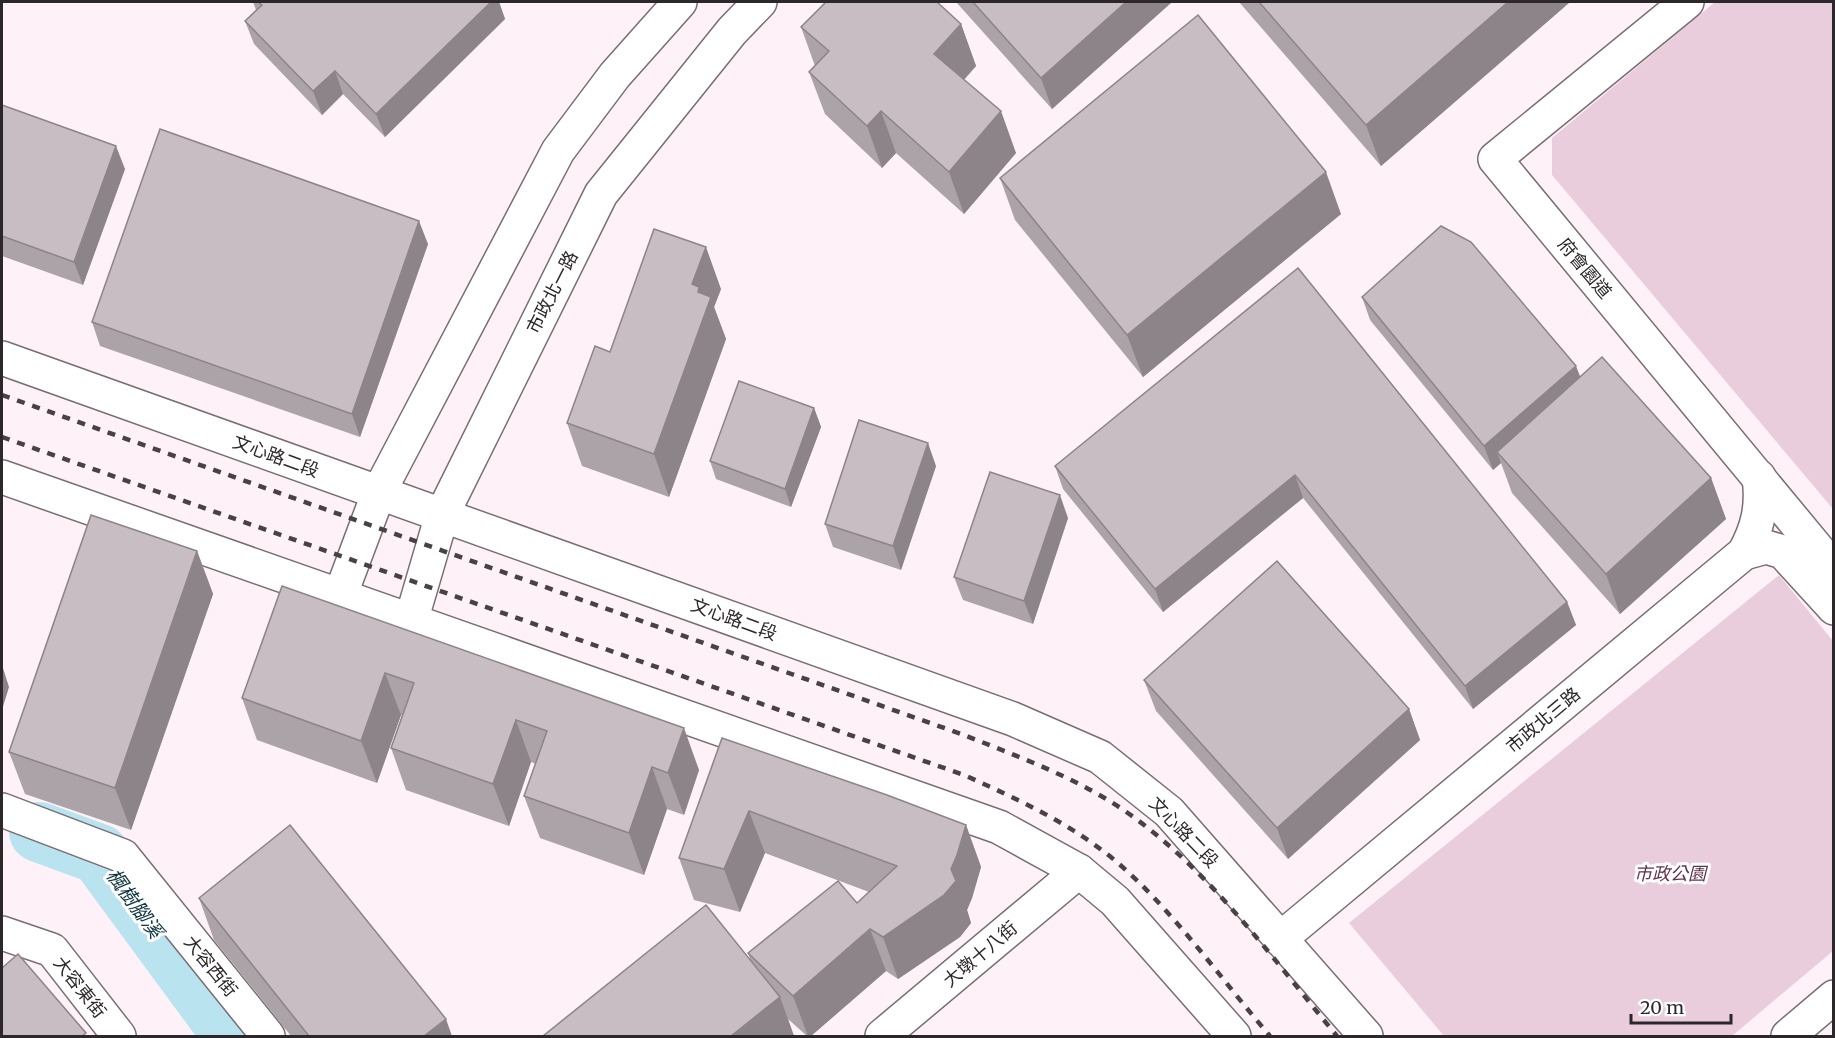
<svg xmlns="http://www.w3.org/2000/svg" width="1835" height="1038" font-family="Merriweather,'Noto Sans TC',serif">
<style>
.green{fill:#e9cddd}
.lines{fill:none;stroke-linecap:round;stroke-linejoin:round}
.river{stroke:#bae3f0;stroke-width:60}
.minor-casing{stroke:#786d73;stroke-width:36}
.major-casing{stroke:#786d73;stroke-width:36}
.minor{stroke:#fff;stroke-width:33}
.major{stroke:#fff;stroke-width:33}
.rail{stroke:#484245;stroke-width:4.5;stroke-dasharray:8 8;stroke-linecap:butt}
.wall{fill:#aca3a8}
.shaded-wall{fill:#8c8488}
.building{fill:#c8bdc3;stroke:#8c8488;stroke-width:1.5}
.labels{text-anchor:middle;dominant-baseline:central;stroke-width:6;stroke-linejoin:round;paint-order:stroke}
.street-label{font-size:18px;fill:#2c272a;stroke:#fff}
.park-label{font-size:18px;font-style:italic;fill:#5f324e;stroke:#fff}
.water-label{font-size:20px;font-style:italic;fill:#0e343f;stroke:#fff}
</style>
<rect width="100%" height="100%" fill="#fef2f8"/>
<!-- green -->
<g class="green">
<path d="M1715,2H1833V509L1552,175V138Z"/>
<path d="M1779,575L1833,641V951L1732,1036H1444L1349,923Z"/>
</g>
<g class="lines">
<!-- river -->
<path class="river" d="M39,832L99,854L233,1036"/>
<defs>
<g id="minor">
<path d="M1687,2L1495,159L1834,569"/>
<path d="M1744,553L1766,547L1783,552L1834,608"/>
<path d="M340,596L379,492L558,151L615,75L680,2"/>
<path d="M411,621L442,515L601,194L732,31L760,2"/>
<path d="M2,810L123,856L268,1036"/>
<path d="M2,933L52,950L119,1036"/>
<path d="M1280,939L1744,553C1758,528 1763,506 1759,477"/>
<path d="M882,1036L1079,871"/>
<path d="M1788,1036L1834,997"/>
</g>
<g id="major">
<path d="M2,358L1013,719L1100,757L1169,812L1366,1036"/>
<path d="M2,477L999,827L1079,871L1115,901L1234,1036"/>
</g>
</defs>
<!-- minor casing -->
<use href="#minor" class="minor-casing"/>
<!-- major casing -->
<use href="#major" class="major-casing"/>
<!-- minor -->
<use href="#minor" class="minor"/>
<!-- major -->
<use href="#major" class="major"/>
<!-- rail -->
<g class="rail">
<path d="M2,395L964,735C1019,757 1075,777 1125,811C1210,870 1272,958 1337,1036"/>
<path d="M2,437L964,775C1017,799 1066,821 1112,858C1171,907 1220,978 1270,1036"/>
</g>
</g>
<!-- wall -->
<g class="wall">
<path d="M253,2H499L505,19L385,137L343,94L322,115L254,44L245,21L256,10Z"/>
<path d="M956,2H1172L1052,109Z"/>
<path d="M1239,2H1570L1381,166Z"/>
<path d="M961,24L976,66L964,80L1016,153L964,214L896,153L882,168L825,114L809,72L815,66L801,27Z"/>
<path d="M2,105L125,169L83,285L2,256Z"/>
<path d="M1000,178L1341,214L1143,377L1015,220Z"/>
<path d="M428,244L360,437L100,346L92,322Z"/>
<path d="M1298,268L1567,602L1576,625L1473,709L1303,498L1163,612L1063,489L1055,466Z"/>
<path d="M721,289L714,307L726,339L669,497L582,466L567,423Z"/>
<path d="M1362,297L1580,377L1711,478L1726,519L1620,614L1512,493L1501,463L1493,470L1370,320Z"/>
<path d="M814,408L821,427L791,507L716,479L710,461Z"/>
<path d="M936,466L901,570L833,547L825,524Z"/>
<path d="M1068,518L1033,624L963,600L954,577Z"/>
<path d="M197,551L213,594L131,830L25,794L9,752Z"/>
<path d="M282,586L699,770L684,815L667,809L644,875L540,838L524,796L536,764L531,762L509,826L406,790L391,748L402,715H401L377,783L257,740L242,698Z"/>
<path d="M1144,680L1409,709L1420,740L1288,859L1156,711Z"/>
<path d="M722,738L966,825L981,867L972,898L967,910L971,923L960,937L898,979L886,971L811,1036H807L788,1019L794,1036H543L750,959L748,953L857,903L869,892L765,853L740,912L694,900L679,858Z"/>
<path d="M199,898L452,1036H291L214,940Z"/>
</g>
<!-- shaded-wall -->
<g class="shaded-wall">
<path d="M491,2H499L505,19L385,137L376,114Z"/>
<path d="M1126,2H1172L1052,109L1041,78Z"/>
<path d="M1508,2H1570L1381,166L1366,125Z"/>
<path d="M961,24L976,66L949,96L934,54Z"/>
<path d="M335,71L343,94L322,115L313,91Z"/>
<path d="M881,111L896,153L882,168L867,126Z"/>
<path d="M1001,111L1016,153L964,214L949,172Z"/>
<path d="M116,146L125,169L83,285L74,262Z"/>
<path d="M1326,172L1341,214L1143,377L1127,335Z"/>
<path d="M419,221L428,244L360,437L352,414Z"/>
<path d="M706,247L721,289L714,307L726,339L669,497L654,454L692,284Z"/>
<path d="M1576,366L1585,389L1497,452L1501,463L1493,470L1484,446Z"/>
<path d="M814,408L821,427L791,507L785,489Z"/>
<path d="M928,443L936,466L901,570L893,546Z"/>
<path d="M1295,475L1303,498L1163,612L1155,589Z"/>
<path d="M1711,478L1726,519L1620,614L1606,574Z"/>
<path d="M1060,495L1068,518L1033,624L1024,601Z"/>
<path d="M197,551L213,594L131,830L115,788Z"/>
<path d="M1567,602L1576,625L1473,709L1465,686Z"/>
<path d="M2,665L9,687L2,710Z"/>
<path d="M385,673L401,715L377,783L361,741Z"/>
<path d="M1409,709L1420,740L1288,859L1277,828Z"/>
<path d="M516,720L531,762L509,826L493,784Z"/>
<path d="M684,728L699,770L684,815L668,773Z"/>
<path d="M652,767L667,809L644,875L629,833Z"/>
<path d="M749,811L765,853L740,912L724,869Z"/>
<path d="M966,825L981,867L972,898L967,910L971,923L960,937L898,979L883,937Z"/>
<path d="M870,929L886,971L811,1036H808L793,996Z"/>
<path d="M780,997L794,1036H731Z"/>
<path d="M446,1019L452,1036H424Z"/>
</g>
<!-- building -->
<g class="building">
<path d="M258,2H491L376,114L335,71L313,91L245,21L262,5Z"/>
<path d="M826,2H937L961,24L934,54L1001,111L949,172L881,111L867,126L809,72L829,51L801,27Z"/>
<path d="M973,2H1126L1041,78Z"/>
<path d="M1259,2H1508L1366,125Z"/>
<path d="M1198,15L1326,172L1127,335L1000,178Z"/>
<path d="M2,105L116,146L74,262L2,236Z"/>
<path d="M160,129L419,221L352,414L92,322Z"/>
<path d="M1441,226L1471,242L1576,366L1484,446L1362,297Z"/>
<path d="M654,229L706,247L692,284L699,287L698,292L711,297L654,454L567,423L595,346L610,352Z"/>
<path d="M1298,268L1567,602L1465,686L1295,475L1155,589L1055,466Z"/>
<path d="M1602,357L1711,478L1606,574L1497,452Z"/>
<path d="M739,381L814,408L785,489L710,461Z"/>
<path d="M859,420L928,443L893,546L825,524Z"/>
<path d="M990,472L1060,495L1024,601L954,577Z"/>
<path d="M91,515L197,551L115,788L9,752Z"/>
<path d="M1277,561L1409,709L1277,828L1144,680Z"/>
<path d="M282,586L684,728L668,773L652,767L629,833L524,796L547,731L516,720L493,784L391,748L414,683L385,673L361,741L242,698Z"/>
<path d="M722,738L887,795L966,825L957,855L951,869L956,881L944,895L883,937L870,929L793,996L748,953L838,881L857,903L897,866L749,811L724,869L679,858Z"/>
<path d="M290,825L446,1019L424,1036H309L199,898Z"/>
<path d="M706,905L780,997L731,1036H543Z"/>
<path d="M18,954L86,1033L82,1036H2V968Z"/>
</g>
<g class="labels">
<!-- street labels -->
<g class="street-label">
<text transform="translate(1585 268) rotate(50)">府會園道</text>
<text transform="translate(552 292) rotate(-63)">市政北一路</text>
<text transform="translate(276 456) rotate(20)">文心路二段</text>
<text transform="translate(734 619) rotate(20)">文心路二段</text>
<text transform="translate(1543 720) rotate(-40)">市政北三路</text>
<text transform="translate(1184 832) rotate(46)">文心路二段</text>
<text transform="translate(980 954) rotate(-40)">大墩十八街</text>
<text transform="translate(211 966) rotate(51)">大容西街</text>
<text transform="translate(80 987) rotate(52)">大容東街</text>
</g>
<!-- park labels -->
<g class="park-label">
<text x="1670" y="873">市政公園</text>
</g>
<!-- water labels -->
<g class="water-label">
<text transform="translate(135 903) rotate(54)">楓樹腳溪</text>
</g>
</g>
<!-- border -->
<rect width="1835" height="1038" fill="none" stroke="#2c272a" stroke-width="6"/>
<!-- scale -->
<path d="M1631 1014v9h100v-9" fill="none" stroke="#2c272a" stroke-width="3"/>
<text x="1640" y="1014" font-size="18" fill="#2c272a" stroke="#ffffff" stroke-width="4.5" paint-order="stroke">20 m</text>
</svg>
